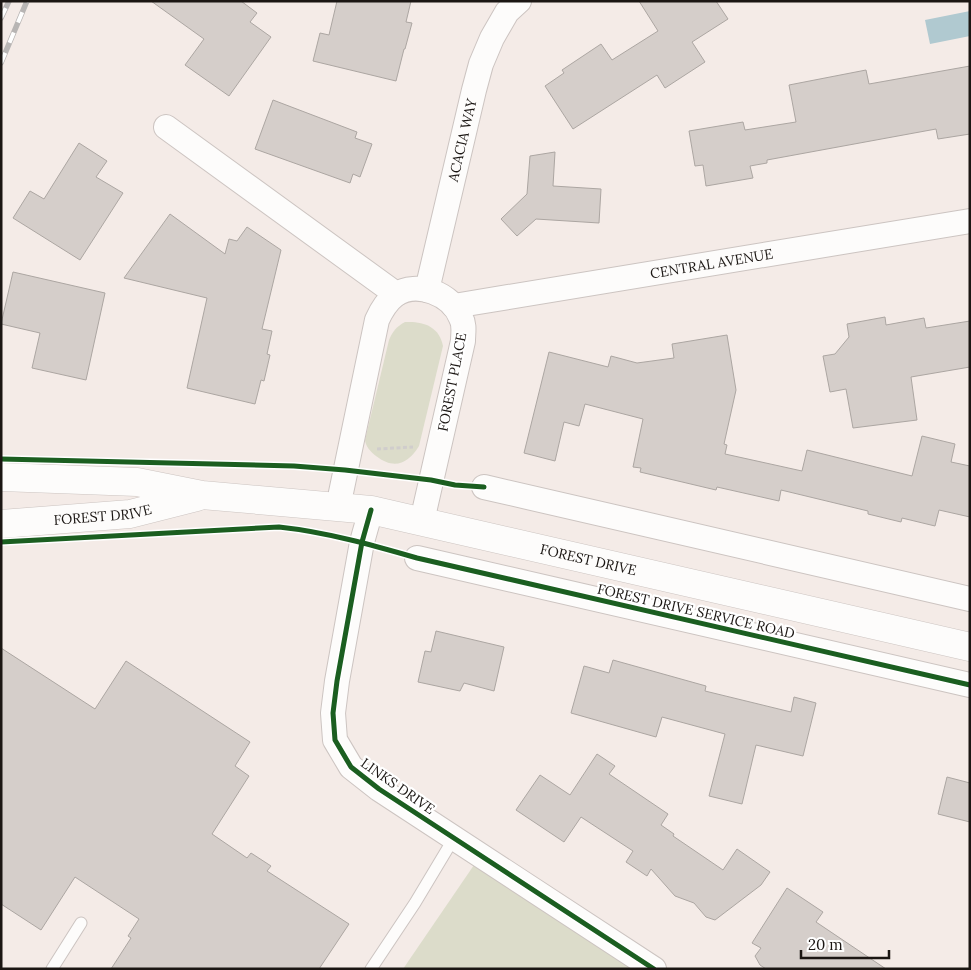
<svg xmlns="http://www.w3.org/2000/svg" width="971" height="970" font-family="Lora,serif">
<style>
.green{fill:#dcdcca}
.water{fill:#b0c9d0}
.building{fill:#d5ceca;stroke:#aca6a2}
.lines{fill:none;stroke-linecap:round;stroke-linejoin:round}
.lane-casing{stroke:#ccc4c1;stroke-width:13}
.street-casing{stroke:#ccc4c1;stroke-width:26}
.secondary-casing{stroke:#ccc4c1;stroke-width:29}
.path{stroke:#d0cdcc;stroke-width:3;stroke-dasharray:4 2.5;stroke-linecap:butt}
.lane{stroke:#fdfcfb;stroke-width:11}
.street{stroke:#fdfcfb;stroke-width:24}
.secondary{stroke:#fdfcfb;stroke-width:28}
.rail-casing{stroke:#b8b5b4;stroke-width:5.5}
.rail{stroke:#fff;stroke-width:4;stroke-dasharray:11;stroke-linecap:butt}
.cycleway-casing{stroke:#fff;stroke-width:8}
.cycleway{stroke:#1b5e20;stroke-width:5}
.labels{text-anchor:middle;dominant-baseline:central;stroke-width:4.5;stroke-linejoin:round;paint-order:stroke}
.street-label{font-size:14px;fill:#1b1613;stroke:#fff}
</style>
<rect width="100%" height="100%" fill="#f4ebe7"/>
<!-- green -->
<g class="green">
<path d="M405,322C423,321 439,326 443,346L419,446C408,464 394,470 376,456C370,451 366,447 365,440L389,340C393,331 396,327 405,322Z"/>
<path d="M474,865L632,969H403Z"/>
</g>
<!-- water -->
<path class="water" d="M970,11V36L930,44L925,20Z"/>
<!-- building -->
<g class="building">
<path d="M151,1H241L257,13L250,22L271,37L229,96L185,65L204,39Z"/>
<path d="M337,1H411L406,22L412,23L405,49H404L396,81L313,61L320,33L329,35Z"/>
<path d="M639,1H716L728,19L692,42L705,62L665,88L657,75L573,129L545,86L564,73L562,70L601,44L612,60L658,31Z"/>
<path d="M970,66V134L938,139L936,129L767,160V163L750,166L753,178L706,186L703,165L695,166L689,131L743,122L745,130L796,122L789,85L866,70L869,84Z"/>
<path d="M273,100L357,132L355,138L372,144L360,177L353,174L350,183L255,149Z"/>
<path d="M79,143L107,161L96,177L123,193L80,260L13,218L30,191L44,199Z"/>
<path d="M555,152L553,186L601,189L599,223L536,219L517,236L501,219L527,194L530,156Z"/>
<path d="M170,214L225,254L229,239L237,241L247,227L281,250L262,329L272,331L267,354L270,355L264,381L261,380L255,404L187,388L207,298L124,278Z"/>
<path d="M13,272L105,293L86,380L32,368L40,333L1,324Z"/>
<path d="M885,317L886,325L924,318L926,328L970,321V367L911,377L917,420L853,428L846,389L830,392L823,356L835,354L849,337L847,324Z"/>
<path d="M727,335L736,390L724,444L727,445L725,454L802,471L807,450L912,476L922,436L955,444L951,462L970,466V517L939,510L935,526L902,518L901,522L868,514V511L781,490L779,501L717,487L716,490L640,472L641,468L633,467L643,419L585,404L579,426L564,422L555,461L524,453L549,352L608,367L611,356L637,363L674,358L672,344Z"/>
<path d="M436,631L504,647L494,691L464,683L460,691L418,682L425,651L431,652Z"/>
<path d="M1,648L95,709L126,661L250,742L235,766L249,776L212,834L247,858L251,853L271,866L267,871L349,924L319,969H111L131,938L128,936L139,919L75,877L41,930L1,904Z"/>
<path d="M613,660L706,686L705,691L791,712L794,697L816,703L803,756L756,745L742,804L709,796L725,734L662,717L656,737L571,713L584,666L609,673Z"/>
<path d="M597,754L615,766L609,774L668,814L661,825L674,834L673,836L723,870L737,849L770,872L761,885L715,920L706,917L694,903L675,896L651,869L647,876L626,862L633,851L581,817L564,842L516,810L540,775L570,795Z"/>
<path d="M947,777L970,783V822L938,814Z"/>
<path d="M787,888L823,912L816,922L886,969H766L760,965L755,956L761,948L752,943Z"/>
</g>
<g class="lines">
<defs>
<g id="lane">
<path d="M52,969L81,923"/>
<path d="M371,969L415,903L454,838"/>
</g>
<g id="street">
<path d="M166,127L396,294"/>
<path id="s1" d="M427,290L474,90L481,64L492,38L507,12L519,1"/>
<path id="s2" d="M454,306L970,221"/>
<path d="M484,487L970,599"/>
<path d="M338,507L377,320C381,311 386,302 395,295C417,280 452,294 461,318C465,325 463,333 463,341L422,521"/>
<path d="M371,510L362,542L337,681L333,713L335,740L351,767L379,789L654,969"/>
<path d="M417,558L970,685"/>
</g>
<g id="secondary">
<path id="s3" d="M1,477L137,482L202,495L371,510L970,647"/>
<path id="s4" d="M1,524L130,514L197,497"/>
</g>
</defs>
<!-- lane casing -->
<use href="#lane" class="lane-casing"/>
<!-- street casing -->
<use href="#street" class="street-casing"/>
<!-- secondary casing -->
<use href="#secondary" class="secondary-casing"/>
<!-- path -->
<path class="path" d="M377,449L413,447"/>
<!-- lane -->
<use href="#lane" class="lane"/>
<!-- street -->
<use href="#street" class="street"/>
<!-- secondary -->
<use href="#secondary" class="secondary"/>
<defs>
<g id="rail">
<path d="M1,18L9,1"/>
<path d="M1,63L27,1"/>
</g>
</defs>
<!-- rail casing -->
<use href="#rail" class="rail-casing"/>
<!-- rail -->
<use href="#rail" class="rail"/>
<defs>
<g id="cycleway">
<path d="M1,459L294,466L345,470L431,480L455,485L484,487"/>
<path d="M371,510L362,542L337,681L333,713L335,740L351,767L379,789L654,969"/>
<path d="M1,542L279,527C326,532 372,545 417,558L970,685"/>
</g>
</defs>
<!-- cycleway casing -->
<use href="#cycleway" class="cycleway-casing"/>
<!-- cycleway -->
<use href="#cycleway" class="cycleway"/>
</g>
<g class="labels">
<!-- street labels -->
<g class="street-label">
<text stroke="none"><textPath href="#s1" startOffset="154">ACACIA WAY</textPath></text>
<text stroke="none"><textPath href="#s2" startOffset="261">CENTRAL AVENUE</textPath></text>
<text transform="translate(452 382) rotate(-79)">FOREST PLACE</text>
<text stroke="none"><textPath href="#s4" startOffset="102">FOREST DRIVE</textPath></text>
<text stroke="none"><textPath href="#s3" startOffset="595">FOREST DRIVE</textPath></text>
<text transform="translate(696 611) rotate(13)">FOREST DRIVE SERVICE ROAD</text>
<text transform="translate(398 786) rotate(35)">LINKS DRIVE</text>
</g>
</g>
<!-- border -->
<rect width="971" height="970" fill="none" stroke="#1b1613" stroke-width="5"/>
<!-- scale -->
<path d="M801 950v8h88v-8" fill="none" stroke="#1b1613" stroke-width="2.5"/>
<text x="808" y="950" font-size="15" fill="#1b1613" stroke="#ffffff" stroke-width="4" paint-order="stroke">20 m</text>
</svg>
